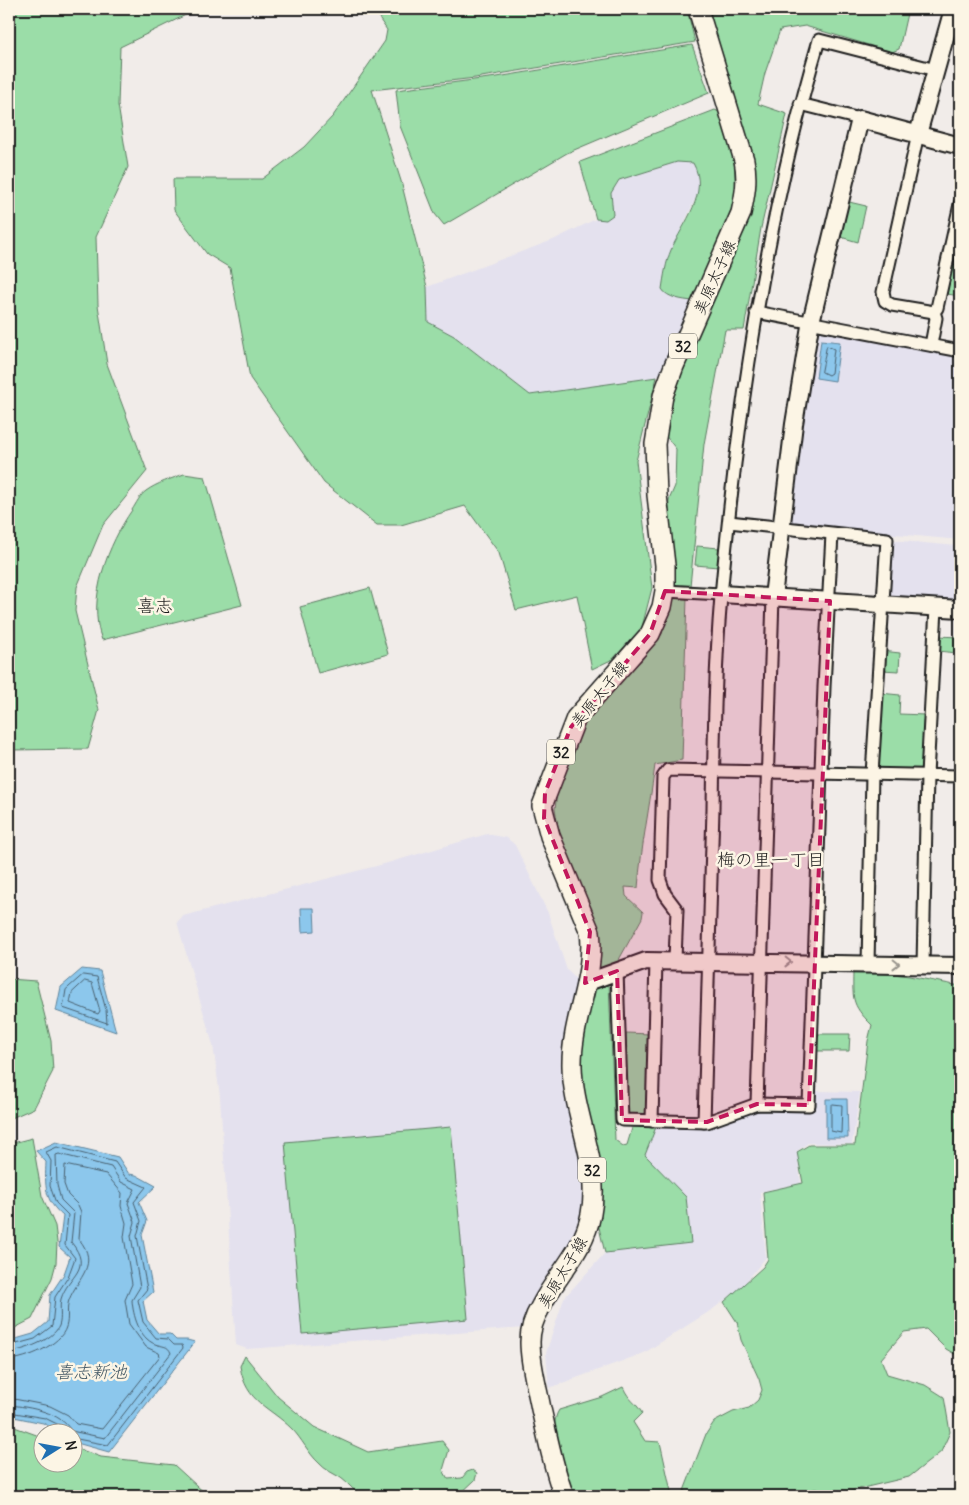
<svg xmlns="http://www.w3.org/2000/svg" width="969" height="1505" font-family="Delius,'Klee One',sans-serif">
<style>
.built{fill:#e4e1ee}
.green{fill:#9bdda8;stroke:#5c7c62}
.water{fill:#8cc7ec;stroke:#5f8399}
.lines{fill:none;stroke-linecap:round;stroke-linejoin:round}
.shore{stroke:#49606f;stroke-width:1}
.street-casing{stroke:#1c1c1c;stroke-width:15}
.secondary-casing{stroke:#1c1c1c;stroke-width:20}
.primary-casing{stroke:#1c1c1c;stroke-width:22}
.street{stroke:#fcf5e5;stroke-width:11}
.secondary{stroke:#fcf5e5;stroke-width:16}
.primary{stroke:#fcf5e5;stroke-width:19}
.oneway{stroke:#97938b}
.marked{fill:#c2185b;fill-opacity:0.2;stroke:#c2185b;stroke-width:4;stroke-dasharray:10 6;stroke-linejoin:round}
.labels{text-anchor:middle;dominant-baseline:central;stroke-width:5;stroke-linejoin:round;paint-order:stroke}
.shield{fill:#fcf5e5;stroke:#5f5d58;stroke-width:1}
.shield-label{font-size:15px;font-weight:bold;fill:#1c1c1c}
.street-label{font-size:16px;fill:#1c1c1c;stroke:#fcf5e5}
.neighbourhood-label{font-size:18px;fill:#1c1c1c;stroke:#fcf5e5}
.water-label{font-size:18px;font-style:italic;fill:#435865;stroke:#fcf5e5}
</style>
<rect width="100%" height="100%" fill="#f1ece9"/>
<filter id="ink" filterUnits="userSpaceOnUse"><feTurbulence type="fractalNoise" baseFrequency=".02" numOctaves="2"/><feDisplacementMap in="SourceGraphic" scale="10" xChannelSelector="R" yChannelSelector="G"/><feConvolveMatrix kernelMatrix="1 2 1 2 8 2 1 2 1" color-interpolation-filters="sRGB"/></filter>
<g filter="url(#ink)">
<!-- built -->
<g class="built">
<path d="M677,162L693,163L698,172L699,191L671,252L662,288L693,301L667,363L657,377L530,395L454,336L428,322L427,287L553,240L596,219L606,220L612,215L611,193L619,180Z"/>
<path d="M815,328L960,355V540L787,524Z"/>
<path d="M891,540L957,546L953,602L887,597Z"/>
<path d="M487,834L507,838L515,845L548,913L567,970L580,983L567,1018L563,1047V1072L585,1167L584,1210L575,1240L524,1328L247,1349L236,1345L220,1096L213,1045L177,922L183,916L384,864Z"/>
<path d="M814,1091L860,1092L852,1144L808,1143L797,1151L801,1183L760,1192L766,1257L742,1287L713,1309L644,1353L549,1388L546,1353L564,1298L605,1253L691,1243L686,1197L644,1155L656,1127H703L756,1107L813,1108Z"/>
</g>
<!-- green -->
<g class="green">
<path d="M9,9H198L120,47L118,105L128,167L96,237L98,305L107,364L147,471L103,525L77,587L75,611L99,710L88,749L9,750Z"/>
<path d="M378,9H687L695,42L475,78L372,90L401,181L427,287L428,322L454,336L530,395L657,377L636,461L652,588L642,627L613,659L592,669L577,595L516,610L499,553L465,506L401,525H377L324,483L250,378L230,268L207,254L174,210L173,179H262L304,147L333,116L385,41L387,30L380,20Z"/>
<path d="M705,9H908L899,49L892,52L805,26L780,30L765,73L758,104L787,114L761,228L744,330H725L704,444L690,586H673L668,514L669,500L675,486L676,449L665,435L666,420L700,321L739,233L743,125Z"/>
<path d="M692,45L709,93L567,153L444,225L435,214L400,126L396,90L497,77Z"/>
<path d="M715,110L721,113L734,158L736,199L693,301C683,300 667,298 662,289C664,276 666,262 671,250C683,223 710,193 693,163L677,162L619,180L611,193L613,215L606,220L596,219L580,162Z"/>
<path d="M845,201L866,206L858,242L837,236Z"/>
<path d="M952,264L960,265V296L947,294Z"/>
<path d="M184,474L205,477L242,605L102,640C86,599 109,543 132,510C136,504 140,495 146,491C157,483 171,479 184,474Z"/>
<path d="M697,546L719,548L718,567L695,565Z"/>
<path d="M370,588L388,654L318,673L300,607Z"/>
<path d="M676,594L687,598L682,760L655,765C650,806 641,846 638,888L625,887L626,896L643,912L642,918L616,965L595,972L559,834L555,809L559,777L570,740L608,689L641,661L662,634L670,601Z"/>
<path d="M939,636L958,637L957,653L938,651Z"/>
<path d="M882,651L900,653L899,671L881,670Z"/>
<path d="M880,693L900,695L899,714L925,715L924,770L877,769Z"/>
<path d="M853,969L909,976L960,986V1357L946,1349L926,1329L904,1332L881,1359L887,1374L925,1385L944,1397L950,1432L941,1452L909,1477L846,1492L815,1489L771,1496H682L706,1434L714,1422L733,1412L749,1408L758,1400L762,1390L759,1379L741,1340L737,1322L724,1302L763,1267L768,1259L763,1192L803,1183L797,1152L809,1145H855L868,1041L872,1025C850,1004 853,998 853,969Z"/>
<path d="M9,979L36,981L51,1041L53,1071L34,1108L9,1119Z"/>
<path d="M609,982L615,1140L623,1146L627,1145L633,1125L656,1127L645,1155L686,1197L691,1243L605,1253L597,1219L576,1064L588,990Z"/>
<path d="M626,1033L650,1034L646,1115L627,1114Z"/>
<path d="M817,1034H850L849,1051H817Z"/>
<path d="M451,1127L468,1319L302,1334L285,1142Z"/>
<path d="M32,1138L42,1196L55,1226L57,1242L56,1263L52,1278L32,1319L9,1331V1144Z"/>
<path d="M245,1356L278,1397L314,1427L368,1452L442,1441L449,1450L443,1470L448,1479L462,1478L467,1472L473,1470L477,1473L475,1480L458,1496H361C354,1491 348,1483 341,1478C333,1473 325,1470 319,1463C308,1453 302,1439 292,1429C269,1406 246,1403 240,1366Z"/>
<path d="M623,1387C630,1402 635,1401 642,1413L633,1422L645,1441L660,1442L672,1496H575C563,1476 546,1430 559,1410L602,1397Z"/>
<path d="M9,1425L42,1437V1462H72L73,1447L101,1457L174,1465L208,1496H9Z"/>
</g>
<!-- water -->
<g class="water">
<path d="M821,340L840,342L835,381L816,378Z"/>
<path d="M301,908H314L315,931L302,932Z"/>
<path d="M82,969L100,971L116,1032L56,1011L61,987Z"/>
<path d="M826,1099H847L848,1138H826Z"/>
<path d="M56,1142L118,1157L129,1174L136,1175L156,1186L139,1202L147,1221L142,1235L153,1292L143,1301L147,1320L159,1334H170L176,1340H187L195,1342L109,1452L73,1442L72,1432H60L43,1423L9,1416V1341L33,1334L48,1322L50,1295L64,1274L70,1257L59,1247L63,1216C44,1200 45,1186 46,1162L36,1151Z"/>
</g>
<g class="lines">
<!-- shore -->
<g class="shore">
<path d="M827,346L834,349L831,373L828,375L822,372Z"/>
<path d="M83,975L97,977L106,1010L107,1023L63,1008L66,990Z"/>
<path d="M85,981L92,983L100,1011L98,1014L70,1003L72,993Z"/>
<path d="M833,1104L842,1105L841,1133L831,1131V1106Z"/>
<path d="M9,1346L35,1339L52,1326L55,1297L68,1277L75,1258L65,1245L68,1215L56,1203L50,1186L51,1161L46,1152L57,1147L115,1162L126,1178L146,1187L134,1202L141,1221L137,1236L147,1289L138,1300L143,1322L156,1338L168,1339L174,1345H182L183,1348L108,1445L72,1438"/>
<path d="M9,1352C23,1351 53,1340 59,1326C62,1318 59,1308 61,1299C68,1275 94,1270 71,1242L74,1213L61,1200L57,1185L56,1155L59,1154L111,1167L121,1182L135,1189L128,1203L135,1222L131,1236L140,1287L132,1300C133,1315 139,1338 155,1344C163,1347 168,1345 171,1353L105,1438L71,1431C61,1412 30,1407 9,1405"/>
<path d="M9,1360C26,1359 61,1345 66,1327C69,1319 66,1308 69,1300C78,1277 100,1265 79,1239L81,1212L78,1205L68,1195L64,1184L65,1165L106,1174L122,1193L121,1206L126,1223L124,1237L132,1284L125,1300L129,1324L146,1347L159,1353L160,1356L102,1429L76,1424L68,1415L50,1406L9,1398"/>
<path d="M9,1412L45,1418L61,1426L63,1432"/>
</g>
<defs>
<g id="street">
<path d="M800,104L860,119"/>
<path d="M918,134L883,292L885,301L892,305L934,312"/>
<path d="M756,312L960,351"/>
<path d="M931,345L936,318L934,312L937,308L960,204"/>
<path d="M729,522L887,539L872,774L868,964"/>
<path d="M665,591L721,594"/>
<path d="M675,959L677,910L665,894L660,880L663,777L668,770L960,776"/>
<path d="M923,965L927,775L936,608"/>
<path d="M617,971L622,1120L707,1122L757,1104L809,1105L824,687L832,534"/>
<path d="M757,1104L773,597"/>
<path d="M652,1121L656,960"/>
<path d="M704,1122C707,1018 710,914 713,809C714,738 715,667 721,596C738,408 766,220 819,40L936,70"/>
</g>
<g id="secondary">
<path d="M918,134L953,9"/>
<path d="M721,594L960,609"/>
<path d="M773,597L794,424L810,326L860,119L960,146"/>
<path d="M585,983L646,961L960,966"/>
</g>
<path id="primary" d="M564,1496C553,1468 548,1438 541,1409C537,1387 530,1364 530,1342C530,1330 535,1316 541,1306C557,1274 584,1251 591,1214C601,1163 573,1116 572,1066C571,1020 596,975 590,932L550,836L542,806L576,718L650,634L662,607L665,591V565L657,495L655,444L663,396L674,366L741,213C745,195 748,179 744,160L698,9"/>
</defs>
<!-- street casing -->
<use href="#street" class="street-casing"/>
<!-- secondary casing -->
<use href="#secondary" class="secondary-casing"/>
<!-- primary casing -->
<use href="#primary" class="primary-casing"/>
<!-- street -->
<use href="#street" class="street"/>
<!-- secondary -->
<use href="#secondary" class="secondary"/>
<!-- primary -->
<use href="#primary" class="primary"/>
</g>
<!-- one-way arrows -->
<defs><path id="oneway-chevron" d="M-2-3.5L2.5 0L-2 3.5" fill="none" stroke-width="1.6" stroke-linecap="round" stroke-linejoin="round" transform="scale(1.25)"/></defs>
<g class="oneway">
<use href="#oneway-chevron" transform="translate(788 962) rotate(1)"/>
<use href="#oneway-chevron" transform="translate(896 964) rotate(1)"/>
</g>
</g>
<!-- marked area -->
<path class="marked" d="M665,591L830,601L809,1105L757,1104L707,1122L622,1120L617,971L585,983L590,932L544,818L545,793L571,727L650,634Z"/>
<g class="labels">
<!-- shield labels -->
<g class="shield">
<rect x="669" y="333.5" width="28" height="25" rx="4"/>
<rect x="547" y="739.5" width="28" height="25" rx="4"/>
<rect x="578" y="1157.5" width="28" height="25" rx="4"/>
</g>
<g class="shield-label">
<text x="683" y="346">32</text>
<text x="561" y="752">32</text>
<text x="592" y="1170">32</text>
</g>
<!-- street labels -->
<g class="street-label">
<text transform="translate(714 277) rotate(-66)">美原太子線</text>
<text transform="translate(599 694) rotate(-51)">美原太子線</text>
<text transform="translate(562 1272) rotate(-59)">美原太子線</text>
</g>
<!-- neighbourhood labels -->
<g class="neighbourhood-label">
<text x="155" y="605">喜志</text>
<text x="771" y="859">梅の里一丁目</text>
</g>
<!-- water labels -->
<g class="water-label">
<text x="91" y="1371">喜志新池</text>
</g>
</g>
<!-- margin -->
<rect width="969" height="1505" fill="none" stroke="#fcf5e5" stroke-width="30"/>
<rect x="15" y="15" width="939" height="1475" fill="none" stroke="#1c1c1c" stroke-width="2" filter="url(#ink)"/>
<!-- north arrow -->
<g transform="translate(58 1448) rotate(79)"><circle r="24" fill="#fcf5e5" stroke="#a29e95"/>
<path d="M0-4L9 19L0 12L-9 19Z" fill="#1f6fb2"/>
<text y="-8" font-size="14" font-weight="bold" text-anchor="middle" fill="#1c1c1c">N</text>
</g>
</svg>
